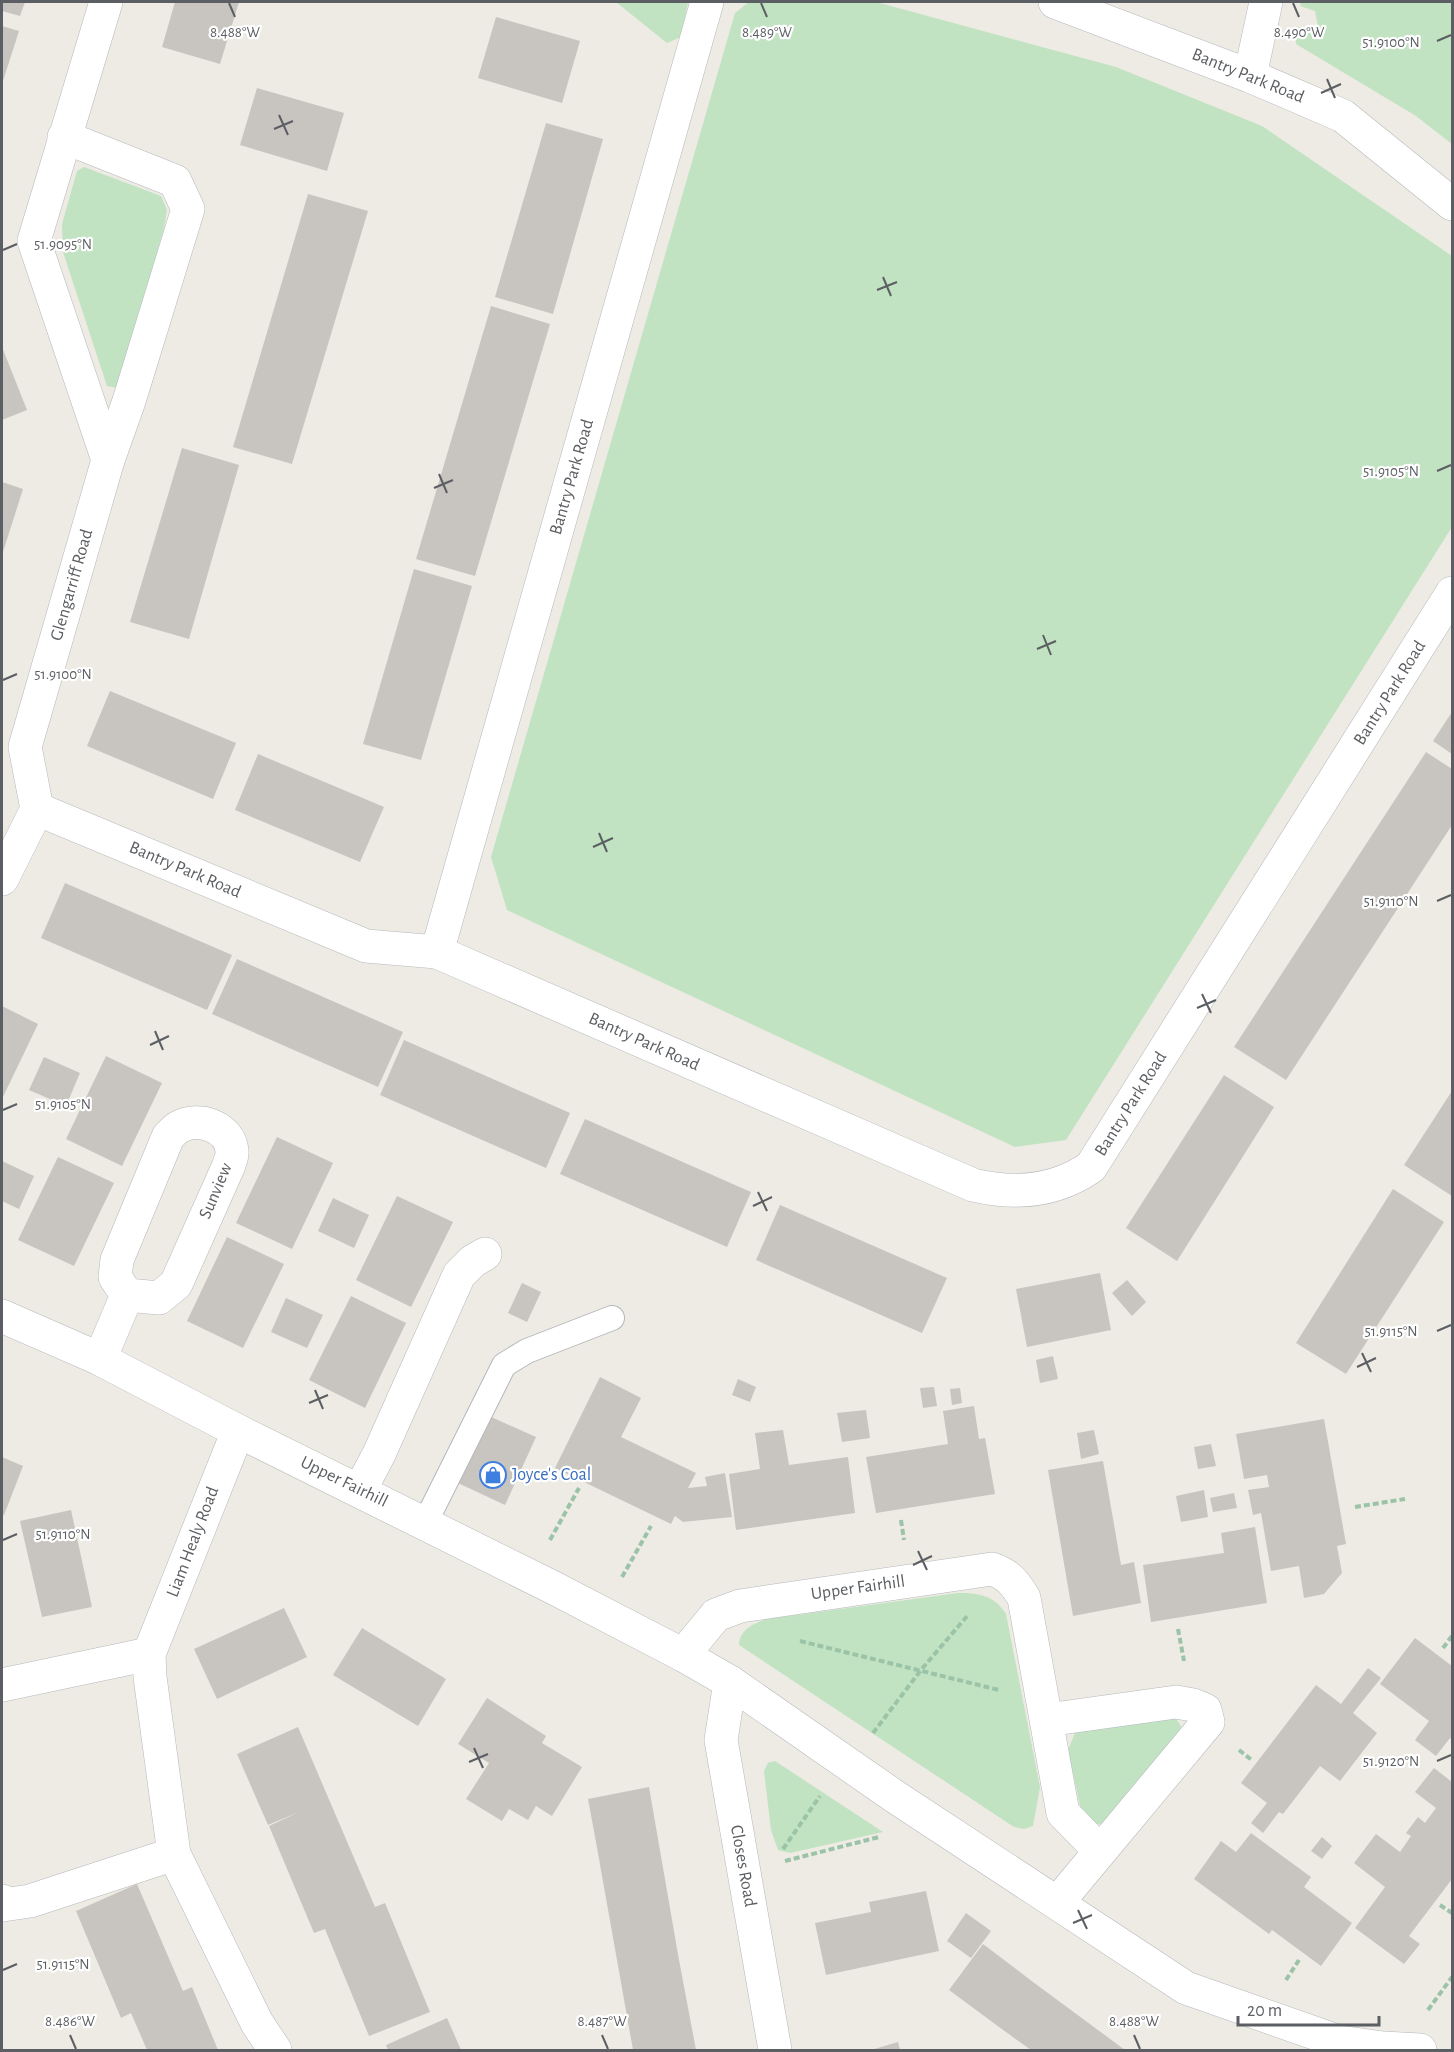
<svg xmlns="http://www.w3.org/2000/svg" width="1454" height="2052" font-family="'Alegreya Sans',sans-serif">
<style>
.green{fill:#c1e3c2}
.building{fill:#c8c5c0}
.lines{fill:none;stroke-linecap:round;stroke-linejoin:round}
.service-casing{stroke:#b5b8bc;stroke-width:26}
.minor-casing{stroke:#b5b8bc;stroke-width:34}
.tertiary-casing{stroke:#b5b8bc;stroke-width:34}
.path{stroke:#9bc3a7;stroke-width:4;stroke-dasharray:6 3;stroke-linecap:butt}
.service{stroke:#fff;stroke-width:24}
.minor{stroke:#fff;stroke-width:33}
.tertiary{stroke:#fff;stroke-width:33}
.ticks{fill:none;stroke:#5b5e62;stroke-width:2}
.labels{text-anchor:middle;dominant-baseline:central;stroke-width:4.5;stroke-linejoin:round;paint-order:stroke}
.street-label{font-size:18px;fill:#5b5e62;stroke:#fff}
.shop-label{font-size:18px;fill:#366cbe;stroke:#fff;text-anchor:start}
.ticks-label{font-size:15px;text-anchor:middle;fill:#5b5e62;stroke:#fff;stroke-width:4.5;stroke-linejoin:round;paint-order:stroke}
</style>
<rect width="100%" height="100%" fill="#edebe3"/>
<!-- green -->
<g class="green">
<path d="M616,2H688L681,37L667,43Z"/>
<path d="M749,2H876L1116,67L1262,126L1452,256V527L1066,1140L1015,1147L507,910L491,857L735,13Z"/>
<path d="M1301,2H1452V144L1416,116L1296,44V27H1318L1315,11L1300,6Z"/>
<path d="M84,167L161,196L167,210L164,228L118,388L107,386L63,252L62,224L77,171Z"/>
<path d="M958,1593C979,1593 994,1595 1006,1614L1040,1787L1033,1826L1024,1829L1014,1827L739,1645C739,1630 754,1623 767,1619Z"/>
<path d="M1169,1717L1176,1719L1181,1726L1180,1735L1107,1822L1095,1825L1081,1810L1068,1750L1075,1733L1088,1725Z"/>
<path d="M775,1761L883,1832L790,1853L778,1850L771,1830L764,1771L768,1763Z"/>
</g>
<!-- building -->
<g class="building">
<path d="M2,2H25L20,16L2,11Z"/>
<path d="M175,2H239L220,64L162,47Z"/>
<path d="M496,17L580,41L562,103L478,78Z"/>
<path d="M2,26L19,31L2,84Z"/>
<path d="M257,88L344,113L327,171L240,145Z"/>
<path d="M546,123L603,139L553,314L495,297Z"/>
<path d="M308,194L368,211L292,464L233,447Z"/>
<path d="M491,306L550,324L475,576L416,559Z"/>
<path d="M2,347L27,410L2,420Z"/>
<path d="M182,448L239,465L189,639L130,622Z"/>
<path d="M2,482L23,489L2,555Z"/>
<path d="M414,569L472,586L421,760L363,744Z"/>
<path d="M110,691L236,743L213,799L87,746Z"/>
<path d="M1452,712V754L1433,741Z"/>
<path d="M1426,752L1452,769V825L1286,1080L1234,1047Z"/>
<path d="M258,754L384,807L360,862L235,810Z"/>
<path d="M65,883L232,955L207,1010L41,938Z"/>
<path d="M237,959L403,1032L378,1087L212,1014Z"/>
<path d="M2,1006L38,1024L2,1099Z"/>
<path d="M404,1040L570,1113L546,1168L380,1095Z"/>
<path d="M106,1056L162,1083L122,1166L66,1139Z"/>
<path d="M44,1057L80,1073L66,1106L29,1090Z"/>
<path d="M1224,1075L1274,1107L1177,1261L1126,1228Z"/>
<path d="M1452,1091V1196L1404,1165Z"/>
<path d="M585,1119L751,1192L727,1247L560,1174Z"/>
<path d="M277,1137L333,1163L292,1249L236,1223Z"/>
<path d="M58,1157L114,1183L74,1266L18,1240Z"/>
<path d="M2,1161L34,1176L19,1209L2,1201Z"/>
<path d="M1393,1189L1444,1222L1346,1374L1296,1343Z"/>
<path d="M397,1196L453,1222L411,1307L356,1280Z"/>
<path d="M333,1198L369,1215L354,1248L318,1231Z"/>
<path d="M780,1205L947,1278L922,1333L756,1260Z"/>
<path d="M227,1237L284,1264L243,1348L187,1321Z"/>
<path d="M1100,1273L1111,1330L1027,1347L1016,1289Z"/>
<path d="M1127,1280L1146,1302L1132,1316L1112,1293Z"/>
<path d="M522,1283L541,1292L527,1322L508,1313Z"/>
<path d="M351,1296L406,1323L365,1408L309,1380Z"/>
<path d="M286,1298L323,1315L307,1348L271,1332Z"/>
<path d="M1053,1356L1058,1379L1040,1383L1036,1360Z"/>
<path d="M600,1377L641,1398L621,1437L696,1473L688,1488L707,1486L705,1477L725,1473L732,1517L683,1522L675,1516L671,1524L555,1468Z"/>
<path d="M738,1379L756,1387L750,1402L732,1395Z"/>
<path d="M934,1387L937,1406L923,1408L920,1388Z"/>
<path d="M960,1388L962,1403L952,1405L950,1389Z"/>
<path d="M974,1406L979,1439L985,1438L995,1494L876,1513L866,1457L948,1444L943,1411Z"/>
<path d="M866,1410L870,1438L842,1442L837,1413Z"/>
<path d="M489,1416L536,1437L505,1505L458,1483Z"/>
<path d="M1324,1419L1346,1544L1337,1546L1342,1573L1324,1594L1304,1598L1299,1566L1271,1571L1261,1513L1253,1515L1248,1490L1269,1487L1267,1475L1244,1479L1236,1434Z"/>
<path d="M783,1430L789,1465L848,1457L855,1513L736,1530L729,1474L760,1469L755,1433Z"/>
<path d="M1094,1430L1099,1454L1081,1459L1077,1433Z"/>
<path d="M1211,1444L1216,1466L1198,1469L1194,1447Z"/>
<path d="M2,1457L23,1466L4,1515H2Z"/>
<path d="M1103,1461L1121,1565L1134,1562L1141,1603L1073,1616L1048,1470Z"/>
<path d="M1204,1490L1208,1517L1181,1522L1176,1496Z"/>
<path d="M1234,1493L1237,1508L1213,1512L1210,1498Z"/>
<path d="M71,1510L92,1607L42,1617L20,1521Z"/>
<path d="M1255,1527L1267,1603L1151,1622L1143,1565L1224,1553L1221,1533Z"/>
<path d="M284,1608L307,1657L217,1699L194,1649Z"/>
<path d="M362,1628L446,1679L418,1726L333,1675Z"/>
<path d="M1415,1638L1452,1666V1740L1450,1738L1436,1756L1415,1740L1429,1721L1380,1684Z"/>
<path d="M1368,1668L1381,1678L1353,1713L1377,1733L1340,1781L1320,1766L1283,1814L1279,1812L1263,1833L1251,1823L1267,1803L1241,1783L1316,1685L1341,1704Z"/>
<path d="M487,1698L546,1736L542,1743L582,1767L552,1816L536,1806L528,1820L509,1809L502,1821L466,1799L489,1763L458,1744Z"/>
<path d="M298,1727L375,1907L385,1903L430,2012L369,2036L325,1929L314,1933L269,1826L299,1812L268,1825L237,1754Z"/>
<path d="M1434,1768L1452,1782V1879L1409,1936L1420,1944L1404,1964L1355,1928L1385,1887L1354,1863L1376,1834L1400,1852L1411,1836L1406,1833L1418,1817L1425,1823L1436,1808L1415,1792Z"/>
<path d="M649,1787L679,1960L696,2050H633L596,1842L588,1799Z"/>
<path d="M1251,1833L1311,1877L1304,1887L1352,1923L1321,1966L1272,1930L1269,1934L1194,1879L1221,1841L1236,1852Z"/>
<path d="M1322,1837L1332,1846L1322,1859L1311,1851Z"/>
<path d="M137,1884L183,1991L192,1987L218,2050H147L131,2013L121,2018L76,1911Z"/>
<path d="M926,1891L939,1951L826,1975L815,1923L871,1912L869,1902Z"/>
<path d="M966,1913L991,1931L971,1958L947,1941Z"/>
<path d="M983,1944L1033,1982L1125,2050H1031L999,2027L949,1990Z"/>
<path d="M447,2018L461,2050H388L386,2045Z"/>
<path d="M898,2042L900,2050H871Z"/>
</g>
<g class="lines">
<defs>
<path id="service" d="M425,1523L504,1365L527,1351L612,1318"/>
<g id="minor">
<path d="M106,2L34,241L108,460"/>
<path d="M707,2L437,952L973,1185C1015,1195 1055,1192 1091,1167L1452,593"/>
<path d="M1055,2L1250,76L1343,116L1452,204"/>
<path d="M1250,76L1266,2"/>
<path d="M37,809L366,946L437,952"/>
<path d="M2,879L37,809L25,747L108,460L129,401L188,209L175,181L64,137"/>
<path d="M100,1359L127,1295L115,1277L117,1260L168,1137C171,1134 175,1129 179,1127C199,1116 230,1127 232,1151C233,1155 230,1161 229,1165L176,1284L159,1298L127,1295"/>
<path d="M238,1431L149,1654L150,1677L174,1854L257,2023L275,2050"/>
<path d="M360,1490L379,1454L459,1275L473,1261L485,1254"/>
<path d="M683,1655L716,1615L740,1606L992,1569C1009,1575 1015,1583 1024,1598L1063,1813L1100,1851"/>
<path d="M730,1682L721,1740L775,2050"/>
<path d="M2,1685L149,1654"/>
<path d="M1047,1720L1176,1702L1193,1705L1205,1710L1208,1722L1058,1902"/>
<path d="M2,1901L3,1905L30,1901L174,1854"/>
</g>
<path id="tertiary" d="M2,1316L100,1359L238,1431L554,1588L683,1655L730,1682L894,1796L1186,1988L1340,2042L1383,2048L1420,2050"/>
</defs>
<!-- service casing -->
<use href="#service" class="service-casing"/>
<!-- minor casing -->
<use href="#minor" class="minor-casing"/>
<!-- tertiary casing -->
<use href="#tertiary" class="tertiary-casing"/>
<!-- path -->
<g class="path">
<path d="M1355,1507L1405,1499"/>
<path d="M901,1520L904,1540"/>
<path d="M550,1540L579,1488"/>
<path d="M622,1577L651,1526"/>
<path d="M1178,1629L1184,1661"/>
<path d="M800,1641L999,1690"/>
<path d="M1443,1648L1452,1636"/>
<path d="M873,1733L921,1670L968,1615"/>
<path d="M1239,1750L1253,1761"/>
<path d="M783,1849L820,1796"/>
<path d="M785,1861L879,1837"/>
<path d="M1440,1905L1452,1913"/>
<path d="M1286,1980L1299,1960"/>
<path d="M1428,2010L1452,1977"/>
</g>
<!-- service -->
<use href="#service" class="service"/>
<!-- minor -->
<use href="#minor" class="minor"/>
<!-- tertiary -->
<use href="#tertiary" class="tertiary"/>
</g>
<!-- ticks -->
<path class="ticks" d="M229,3L235,17M761,3L767,17M1293,3L1299,17M1437,41L1451,35M1327,79L1335,98M1321,93L1341,84M279,115L288,135M274,129L293,121M3,250L17,244M883,277L891,296M877,290L897,282M1437,471L1451,465M439,474L447,493M434,488L453,480M1043,635L1051,655M1037,649L1056,641M3,680L17,674M599,833L607,852M593,847L613,838M1437,901L1451,895M1202,994L1211,1013M1197,1008L1216,1000M155,1031L163,1050M150,1045L169,1036M3,1110L17,1104M758,1192L767,1211M753,1206L772,1197M1437,1331L1451,1325M1362,1353L1371,1372M1357,1367L1376,1358M315,1390L323,1409M309,1403L328,1395M3,1540L17,1534M918,1551L927,1570M913,1565L932,1556M474,1748L483,1768M1437,1761L1451,1755M469,1762L488,1754M1078,1910L1087,1929M1073,1923L1092,1915M3,1970L17,1964M70,2035L76,2049M602,2035L608,2049M1134,2035L1140,2049"/>
<!-- icons -->
<defs>
<symbol id="shop-ring" viewBox="-11 -11 22 22"><circle r="9.5" fill="#fff" stroke="#3f7fe0" stroke-width="1.5"/><path d="M-5-2.5h2.3a2.7 3.5 0 0 1 5.4 0H5L5.5 6h-11ZM-1.5-2.5h3a1.5 2.3 0 0 0-3 0Z" fill="#3f7fe0"/></symbol>
</defs>
<g fill-rule="evenodd">
<use href="#shop-ring" x="478" y="1460" width="30" height="30"/>
</g>
<g class="labels">
<!-- street labels -->
<g class="street-label">
<text transform="translate(1248 76) rotate(22)">Bantry Park Road</text>
<text transform="translate(572 477) rotate(-74)">Bantry Park Road</text>
<text transform="translate(72 585) rotate(-74)">Glengarriff Road</text>
<text transform="translate(1390 693) rotate(-58)">Bantry Park Road</text>
<text transform="translate(185 870) rotate(23)">Bantry Park Road</text>
<text transform="translate(644 1042) rotate(24)">Bantry Park Road</text>
<text transform="translate(1131 1104) rotate(-58)">Bantry Park Road</text>
<text transform="translate(216 1191) rotate(-67)">Sunview</text>
<text transform="translate(344 1482) rotate(26)">Upper Fairhill</text>
<text transform="translate(193 1542) rotate(-69)">Liam Healy Road</text>
<text transform="translate(858 1588) rotate(-8)">Upper Fairhill</text>
<text transform="translate(743 1866) rotate(80)">Closes Road</text>
</g>
<!-- shop labels -->
<g class="shop-label">
<text x="512" y="1475">Joyce's Coal</text>
</g>
</g>
<g class="ticks-label">
<text x="235" y="37">8.488°W</text>
<text x="767" y="37">8.489°W</text>
<text x="1299" y="37">8.490°W</text>
<text x="1391" y="47">51.9100°N</text>
<text x="63" y="249">51.9095°N</text>
<text x="1391" y="476">51.9105°N</text>
<text x="63" y="679">51.9100°N</text>
<text x="1391" y="906">51.9110°N</text>
<text x="63" y="1109">51.9105°N</text>
<text x="1391" y="1336">51.9115°N</text>
<text x="63" y="1539">51.9110°N</text>
<text x="1391" y="1766">51.9120°N</text>
<text x="63" y="1969">51.9115°N</text>
<text x="70" y="2026">8.486°W</text>
<text x="602" y="2026">8.487°W</text>
<text x="1134" y="2026">8.488°W</text>
</g>
<!-- border -->
<rect width="1454" height="2052" fill="none" stroke="#5b5e62" stroke-width="6"/>
<!-- scale -->
<path d="M1238 2016v9h141v-9" fill="none" stroke="#5b5e62" stroke-width="3"/>
<text x="1247" y="2016" font-size="18" fill="#5b5e62" stroke="#ffffff" stroke-width="4.5" paint-order="stroke">20 m</text>
</svg>
